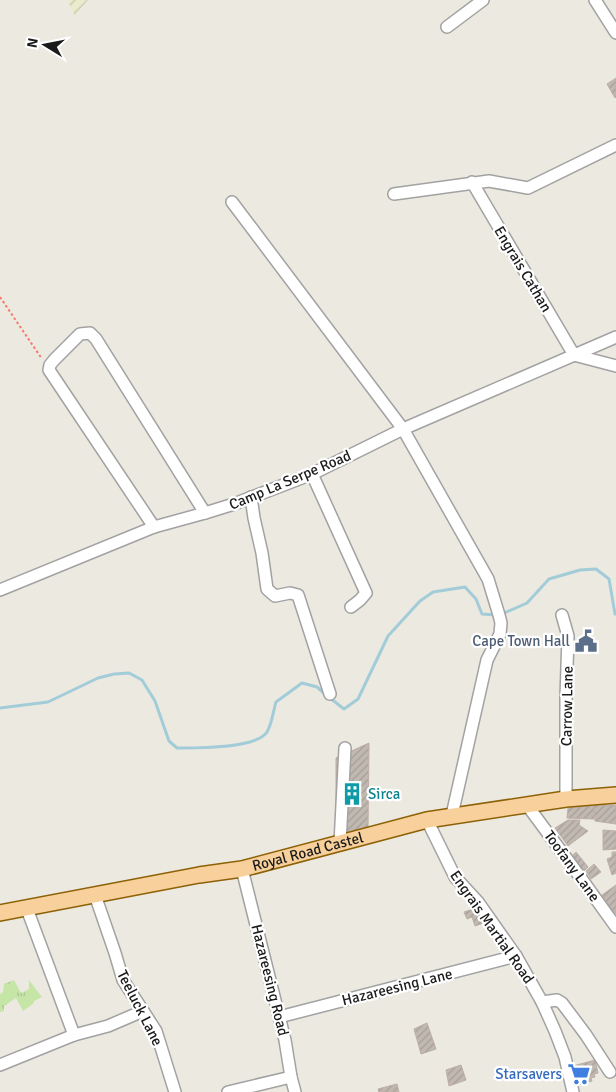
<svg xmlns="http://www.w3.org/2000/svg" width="616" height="1092" font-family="Signika,sans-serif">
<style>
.farmland{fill:url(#farmland-furrows)}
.grass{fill:url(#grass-tufts)}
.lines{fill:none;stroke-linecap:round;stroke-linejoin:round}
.stream{stroke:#a3ccd9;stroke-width:3}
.building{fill:url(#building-hatch);stroke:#bdafa4}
.minor-casing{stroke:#a2a2a2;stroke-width:14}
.major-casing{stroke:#8d6106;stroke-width:18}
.path{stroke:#f47a6b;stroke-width:2;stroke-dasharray:2.5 2.5;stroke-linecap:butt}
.minor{stroke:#fff;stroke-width:11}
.major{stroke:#f7d09b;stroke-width:15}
.labels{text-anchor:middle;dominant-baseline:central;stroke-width:4.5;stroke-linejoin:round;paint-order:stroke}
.street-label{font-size:15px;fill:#1b1b1b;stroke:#fff}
.service-label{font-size:15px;fill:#4e5e75;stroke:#fff;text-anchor:end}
.culture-label{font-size:15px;fill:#0d838f;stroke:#fff;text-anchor:start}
.shop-label{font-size:15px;fill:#366cbe;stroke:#fff;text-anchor:end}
</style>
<defs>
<pattern id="farmland-furrows" width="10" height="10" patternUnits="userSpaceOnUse" patternTransform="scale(1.25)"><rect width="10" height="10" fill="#e9ebcc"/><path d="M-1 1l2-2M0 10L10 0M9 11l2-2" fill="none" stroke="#c7c9af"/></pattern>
<pattern id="grass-tufts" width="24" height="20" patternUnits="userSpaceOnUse" patternTransform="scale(1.25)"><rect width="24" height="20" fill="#c6e6a8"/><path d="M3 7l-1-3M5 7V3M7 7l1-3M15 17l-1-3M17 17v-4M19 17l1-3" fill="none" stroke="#aac590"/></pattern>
<pattern id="building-hatch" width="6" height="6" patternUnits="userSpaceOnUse" patternTransform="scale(1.25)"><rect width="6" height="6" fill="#c1b8b1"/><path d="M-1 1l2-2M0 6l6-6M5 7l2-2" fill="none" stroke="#a59e98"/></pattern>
</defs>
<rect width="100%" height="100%" fill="#ece9e1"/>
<!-- farmland -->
<path class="farmland" d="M67,0H88L75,16Z"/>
<!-- grass -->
<path class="grass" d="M14,980L21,993L29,989V980L42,997L34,1001L33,1004L23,1011L16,998L4,1006V1011L0,1012V994L3,992L4,984Z"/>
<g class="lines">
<!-- stream -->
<g class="stream">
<path d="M502,614L527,603L549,579L580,570L596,569L609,579L615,614H616"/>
<path d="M330,698L344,709L358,699L388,636L420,601L433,592L465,587L476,599L482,614L496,615"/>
<path d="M0,708L48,702L98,678L114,674L129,673L142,680L155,701L169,741L177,748C196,748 256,749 267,732C272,724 273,712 276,702L302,683L317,687L325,694"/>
</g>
</g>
<!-- building -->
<g class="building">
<path d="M616,78V97L615,98L607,84Z"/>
<path d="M369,743L368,829L336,838V758Z"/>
<path d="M594,805V819L567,818L568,808Z"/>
<path d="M594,805H616V824L595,821Z"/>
<path d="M568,820H580L579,825L588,831L568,846L555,828Z"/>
<path d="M603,830L616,831V849L603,850Z"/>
<path d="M576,852L588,867L581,874L570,858Z"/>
<path d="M612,852H616V873L612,875L607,859L612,857Z"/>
<path d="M594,864L601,872L591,879L586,871Z"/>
<path d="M616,885V913L615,914L602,895Z"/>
<path d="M479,907L489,921L475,926L472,917L467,919L464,912Z"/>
<path d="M427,1023L436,1049L421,1054L414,1029Z"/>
<path d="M595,1060L598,1073L594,1074L595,1077L591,1078L592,1081L578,1085L573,1066Z"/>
<path d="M461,1065L466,1080L449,1086L446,1070Z"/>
<path d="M397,1084L399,1092H379L378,1089Z"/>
</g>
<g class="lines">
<defs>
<g id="minor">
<path d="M595,0L616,33"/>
<path d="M447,27L483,0"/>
<path d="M472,182L574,355"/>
<path d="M394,194L489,181L528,188L616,145"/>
<path d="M232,202L403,429L488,579L499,615L501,623L500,634L487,660L452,815"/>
<path d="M574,355L616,366"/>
<path d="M312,474L366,593L360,600L351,607"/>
<path d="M251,497L254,518L262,553L267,589L275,596L290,593L298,595L330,694"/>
<path d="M154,527L49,370L50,365L54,360L80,334L90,333L96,339L205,513"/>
<path d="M0,590L154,527L205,513L234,504L312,474L403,429L616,337"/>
<path d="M562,615L568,636L566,697V799"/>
<path d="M527,805L578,874L616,927"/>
<path d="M427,820L455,877L478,902L516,956L542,1002L555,1031L565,1057L573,1092"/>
<path d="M340,843L345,748"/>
<path d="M242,869L285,1040L291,1077L295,1092"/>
<path d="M95,895L115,953L123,980L156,1031L175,1092"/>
<path d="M27,909L74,1035"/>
<path d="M542,1002L557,1000L562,1003L586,1035L610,1072"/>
<path d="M279,1017L516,956"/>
<path d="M0,1065L74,1035L108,1026L143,1011"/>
<path d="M228,1092L291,1077"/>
</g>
<g id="major">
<path id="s1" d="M0,913L199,875L242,869L427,820L566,799L616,795"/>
</g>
</defs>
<!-- minor casing -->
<use href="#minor" class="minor-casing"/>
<!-- major casing -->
<use href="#major" class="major-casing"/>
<!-- path -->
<path class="path" d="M0,297L42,359"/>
<!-- minor -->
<use href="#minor" class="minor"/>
<!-- major -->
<use href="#major" class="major"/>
</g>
<!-- icons -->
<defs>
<symbol id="civic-bare" viewBox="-9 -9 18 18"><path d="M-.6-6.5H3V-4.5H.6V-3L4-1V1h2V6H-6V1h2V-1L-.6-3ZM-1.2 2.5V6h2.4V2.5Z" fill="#5c6f8a" stroke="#fff" stroke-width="2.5" paint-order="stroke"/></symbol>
<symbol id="building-bare" viewBox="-9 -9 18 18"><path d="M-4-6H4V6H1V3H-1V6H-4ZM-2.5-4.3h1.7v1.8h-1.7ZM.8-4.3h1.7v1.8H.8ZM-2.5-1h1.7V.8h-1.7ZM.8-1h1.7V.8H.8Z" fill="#0f9aa8" stroke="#fff" stroke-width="2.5" paint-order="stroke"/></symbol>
<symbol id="supermarket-bare" viewBox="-9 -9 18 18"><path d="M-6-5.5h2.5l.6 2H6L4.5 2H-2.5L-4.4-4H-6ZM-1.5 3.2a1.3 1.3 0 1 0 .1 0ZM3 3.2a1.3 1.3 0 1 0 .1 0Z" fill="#3f7fe0" stroke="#fff" stroke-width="2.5" paint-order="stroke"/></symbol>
</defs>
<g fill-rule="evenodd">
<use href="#civic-bare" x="570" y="625" width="32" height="32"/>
<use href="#building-bare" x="336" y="778" width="32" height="32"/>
<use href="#supermarket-bare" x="563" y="1058" width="32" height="32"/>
</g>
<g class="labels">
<!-- street labels -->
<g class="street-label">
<text transform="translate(523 269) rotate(59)">Engrais Cathan</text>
<text transform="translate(290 480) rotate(-23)">Camp La Serpe Road</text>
<text transform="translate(567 706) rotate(-89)">Carrow Lane</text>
<text stroke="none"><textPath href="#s1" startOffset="314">Royal Road Castel</textPath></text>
<text transform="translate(572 866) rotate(54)">Toofany Lane</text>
<text transform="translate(492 927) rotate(55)">Engrais Martial Road</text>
<text transform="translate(270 980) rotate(76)">Hazareesing Road</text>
<text transform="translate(397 987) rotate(-14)">Hazareesing Lane</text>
<text transform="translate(140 1008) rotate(63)">Teeluck Lane</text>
</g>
<!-- service labels -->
<g class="service-label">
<text x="570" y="641">Cape Town Hall</text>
</g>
<!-- culture labels -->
<g class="culture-label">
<text x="368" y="794">Sirca</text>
</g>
<!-- shop labels -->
<g class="shop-label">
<text x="562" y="1074">Starsavers</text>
</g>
</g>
<!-- north arrow -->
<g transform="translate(45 45) rotate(280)" stroke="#ffffff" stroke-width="4" paint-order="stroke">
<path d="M0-4L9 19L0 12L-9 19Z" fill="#1b1b1b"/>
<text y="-8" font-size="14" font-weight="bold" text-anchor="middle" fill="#1b1b1b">N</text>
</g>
</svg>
